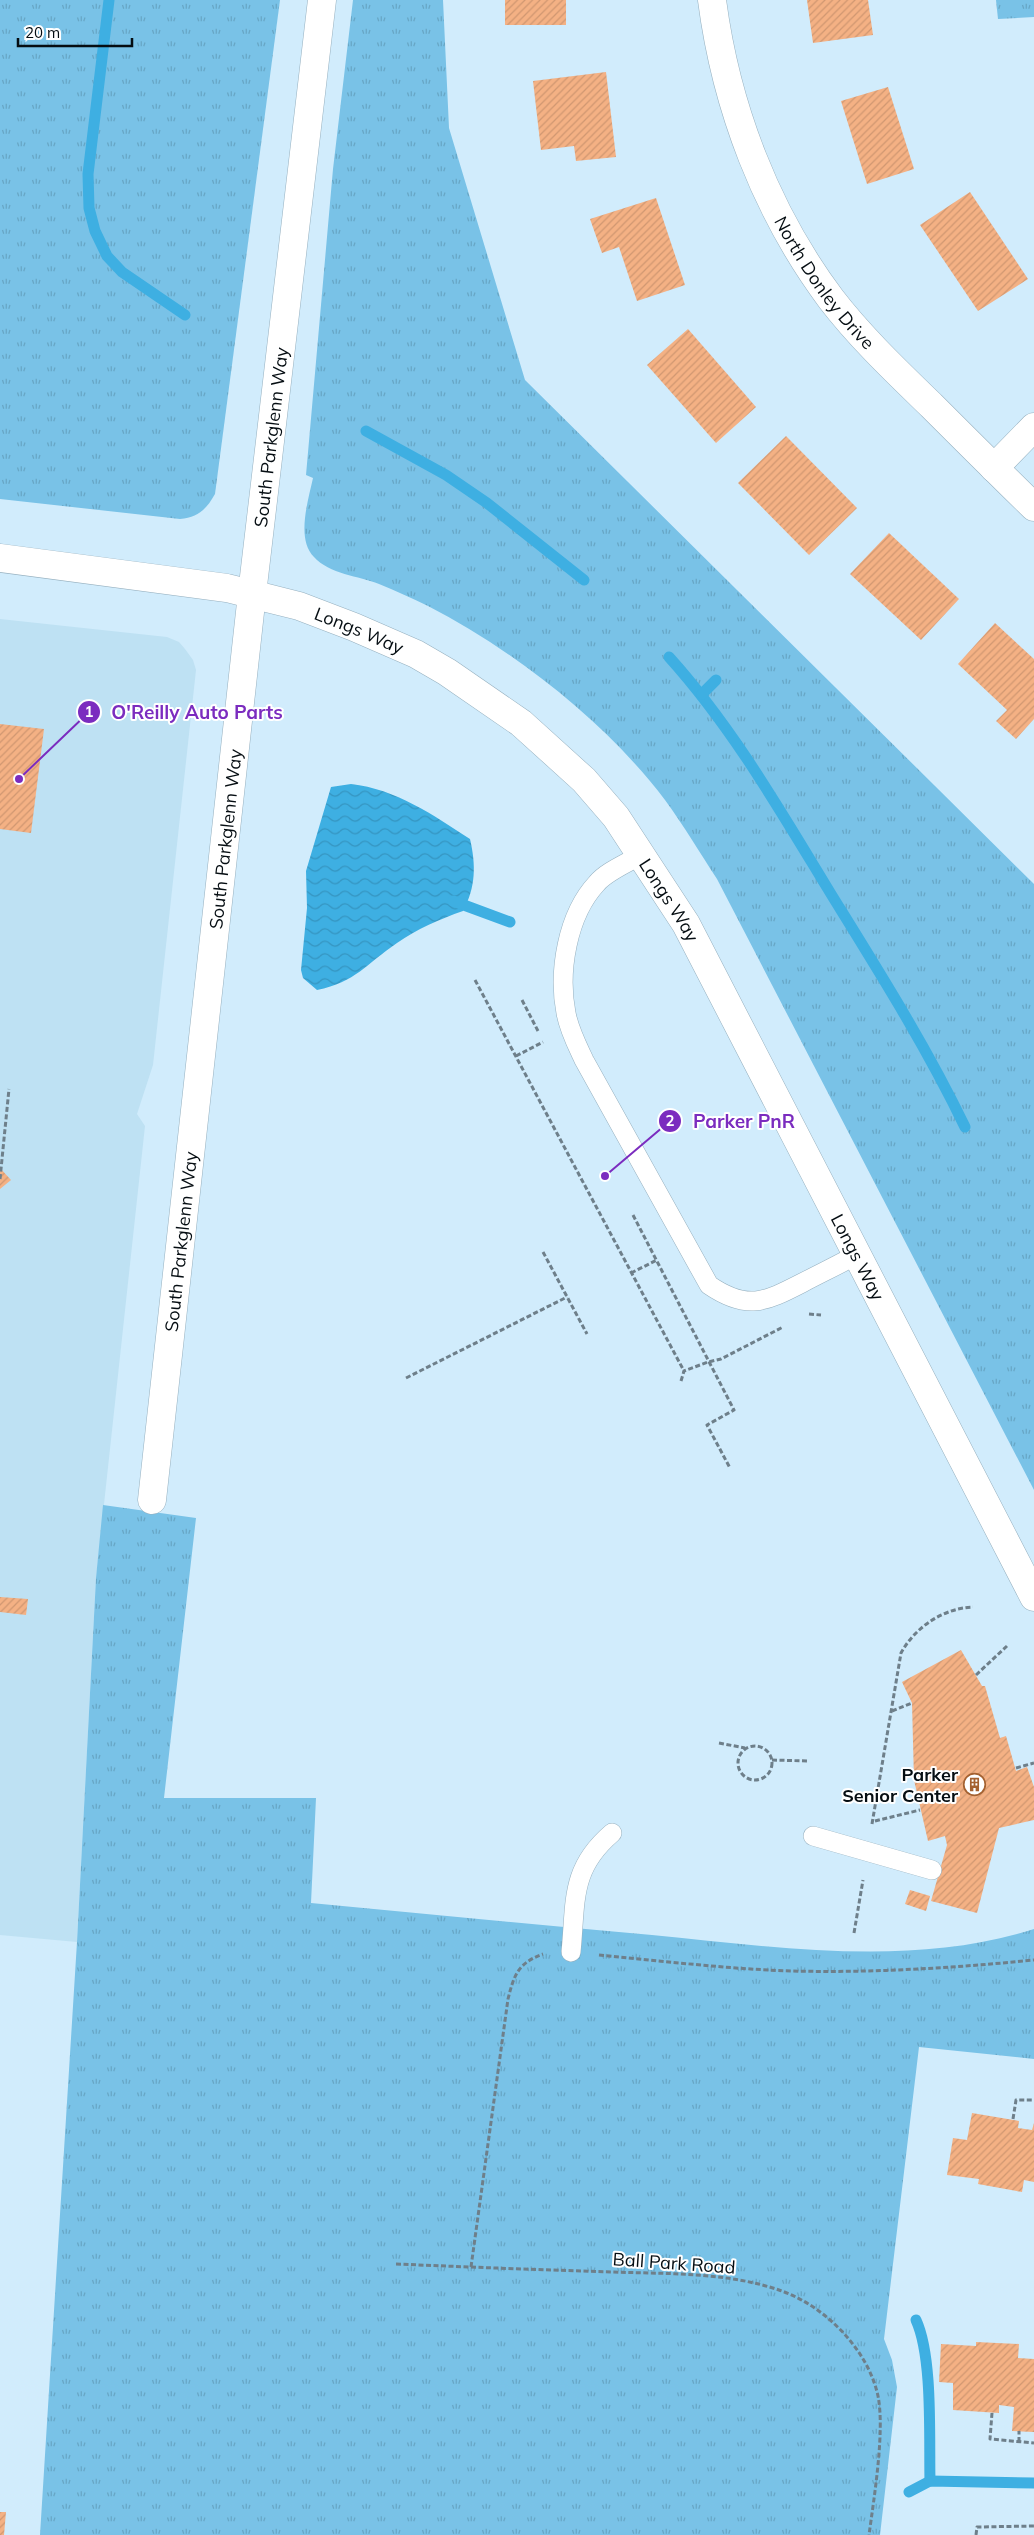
<svg xmlns="http://www.w3.org/2000/svg" width="1034" height="2535" font-family="Mulish,sans-serif">
<style>
.built{fill:#bee1f3}
.grass{fill:url(#grass-tufts)}
.water{fill:url(#water-waves)}
.lines{fill:none;stroke-linecap:round;stroke-linejoin:round}
.stream{stroke:#3eafe2;stroke-width:11}
.building{fill:url(#building-hatch)}
.service-casing{stroke:#96b0bf;stroke-width:20}
.minor-casing{stroke:#96b0bf;stroke-width:29}
.tertiary-casing{stroke:#96b0bf;stroke-width:29}
.path{stroke:#6e7f8a;stroke-width:3;stroke-dasharray:5 2.5;stroke-linecap:butt}
.service{stroke:#fff;stroke-width:19}
.minor{stroke:#fff;stroke-width:28}
.tertiary{stroke:#fff;stroke-width:28}
.labels{text-anchor:middle;dominant-baseline:central;stroke-width:4;stroke-linejoin:round;paint-order:stroke}
.street-label{font-size:18px;fill:#050d12;stroke:#fff}
.poi-label{font-size:18px;font-weight:bold;fill:#050d12;stroke:#fff;text-anchor:end}
.leader{fill:none;stroke:#7b2cbf;stroke-width:2}
.callout-dot{fill:#7b2cbf;stroke:#fff;stroke-width:2}
.mark-label{font-size:15px;text-anchor:middle;font-weight:bold;fill:#fff}
.callout-label{font-size:19px;text-anchor:middle;font-weight:bold;fill:#7b2cbf;stroke:#fff;stroke-width:4;stroke-linejoin:round;paint-order:stroke}
</style>
<defs>
<pattern id="grass-tufts" width="24" height="20" patternUnits="userSpaceOnUse" patternTransform="scale(1.25)"><rect width="24" height="20" fill="#79c2e7"/><path d="M3 7l-1-3M5 7V3M7 7l1-3M15 17l-1-3M17 17v-4M19 17l1-3" fill="none" stroke="#67a6c5"/></pattern>
<pattern id="water-waves" width="16" height="10" patternUnits="userSpaceOnUse" patternTransform="scale(1.25)"><rect width="16" height="10" fill="#3eafe2"/><path d="M0 5q4-4 8 0t8 0" fill="none" stroke="#3595c1"/></pattern>
<pattern id="building-hatch" width="6" height="6" patternUnits="userSpaceOnUse" patternTransform="scale(1.25)"><rect width="6" height="6" fill="#f4b184"/><path d="M-1 1l2-2M0 6l6-6M5 7l2-2" fill="none" stroke="#d09771"/></pattern>
</defs>
<rect width="100%" height="100%" fill="#d1ecfc"/>
<!-- built -->
<path class="built" d="M0,619L167,637L179,642L185,649L193,660L196,670L153,1065L137,1114L145,1126L96,1578L77,1942L0,1935Z"/>
<!-- grass -->
<g class="grass">
<path d="M0,0H280L215,494C206,510 198,517 180,519L0,499Z"/>
<path d="M353,0H443L449,128L525,380L1034,884V1490L717,879C700,853 684,826 665,800C606,722 515,651 428,606C412,598 396,591 379,584C359,576 329,574 314,557C296,539 308,501 313,478L306,475L333,169Z"/>
<path d="M996,0H1034V17L998,19Z"/>
<path d="M103,1505L196,1518L164,1798H316L311,1903C425,1914 539,1925 652,1935C777,1947 912,1968 1034,1929V2059L919,2047L884,2339L892,2360L897,2387L880,2535H40L77,1942L96,1578Z"/>
</g>
<!-- water -->
<path class="water" d="M351,784C396,789 433,815 470,839C476,865 476,887 463,911C440,919 417,929 397,943C366,964 356,982 317,990L303,978L301,970L307,908L306,871L331,787Z"/>
<g class="lines">
<!-- stream -->
<g class="stream">
<path d="M109,0L88,174L89,208L95,231L107,256L122,272L185,315"/>
<path d="M366,431L446,475L487,503L584,580"/>
<path d="M669,657C733,728 781,812 831,894C878,970 926,1046 965,1127"/>
<path d="M702,694L716,680"/>
<path d="M453,901L510,922"/>
<path d="M916,2320C933,2357 929,2438 930,2481"/>
<path d="M909,2492L930,2481L1034,2483"/>
</g>
</g>
<!-- building -->
<g class="building">
<rect x="505" y="0" width="61" height="25"/>
<path d="M807,0H868L873,35L813,43Z"/>
<path d="M606,72L616,157L576,161L574,146L541,150L533,81Z"/>
<path d="M888,87L914,169L867,184L841,101Z"/>
<path d="M970,192L1028,279L978,311L920,225Z"/>
<path d="M656,198L685,285L637,301L619,247L602,253L590,219Z"/>
<path d="M688,329L756,407L716,443L647,365Z"/>
<path d="M786,436L857,508L809,555L738,483Z"/>
<path d="M889,533L959,599L921,640L850,574Z"/>
<path d="M995,623L1034,659V719L1016,739L996,721L1007,710L958,664Z"/>
<path d="M0,724L44,729L31,833L0,829Z"/>
<path d="M0,1168L11,1180L0,1189Z"/>
<path d="M0,1597L28,1599L26,1615L0,1612Z"/>
<path d="M961,1650L982,1686H985L1000,1738L1006,1736L1016,1771L1027,1767L1034,1787V1820L999,1828L977,1913L931,1901L947,1845L945,1836L928,1841L914,1780L912,1703L902,1682Z"/>
<path d="M910,1890L930,1896L926,1911L905,1904Z"/>
<path d="M972,2113L1019,2121L1018,2128L1032,2130L1034,2123V2182L1024,2180L1022,2192L978,2184L979,2179L947,2175L953,2138L967,2140Z"/>
<path d="M976,2342L1019,2344L1018,2358L1034,2359V2432L1012,2431L1014,2407L999,2405V2413L953,2410V2383L939,2382L941,2344L976,2346Z"/>
<path d="M0,2512H6L4,2535H0Z"/>
</g>
<g class="lines">
<defs>
<g id="service">
<path d="M642,854C628,863 607,871 597,883C567,915 558,972 566,1013C569,1030 577,1045 584,1060L709,1285C747,1311 765,1302 802,1283C821,1273 840,1264 858,1254"/>
<path d="M813,1836L932,1870"/>
<path d="M571,1952C576,1901 570,1869 612,1833"/>
</g>
<g id="minor">
<path id="s1" d="M712,0C726,107 766,212 831,299C861,338 897,372 932,406C966,440 1000,474 1034,507"/>
<path d="M994,468L1034,427"/>
<path id="s2" d="M152,1500L252,594"/>
</g>
<g id="tertiary">
<path id="s3" d="M0,558L227,588L299,606L354,627L416,654L447,672L521,723L584,780L616,817L686,924L1034,1597"/>
<path id="s4" d="M252,594L322,0"/>
</g>
</defs>
<!-- service casing -->
<use href="#service" class="service-casing"/>
<!-- minor casing -->
<use href="#minor" class="minor-casing"/>
<!-- tertiary casing -->
<use href="#tertiary" class="tertiary-casing"/>
<!-- path -->
<g class="path">
<path d="M475,980L684,1371"/>
<path d="M522,1000L538,1031"/>
<path d="M516,1056L543,1042"/>
<path d="M0,1179L9,1089"/>
<path d="M633,1215L734,1410L707,1425L730,1468"/>
<path d="M543,1252L587,1334"/>
<path d="M631,1273L657,1260"/>
<path d="M809,1314L821,1315"/>
<path d="M406,1378L567,1297"/>
<path d="M681,1381L684,1371L708,1362L721,1359L783,1327"/>
<path d="M976,1675L1007,1646"/>
<path d="M892,1711L912,1703"/>
<path d="M719,1743L745,1748"/>
<circle cx="755" cy="1763" r="17"/>
<path d="M772,1760L808,1761"/>
<path d="M1016,1768L1034,1763"/>
<path d="M875,1821L920,1810"/>
<path d="M872,1824L901,1653C915,1627 944,1608 973,1607"/>
<path d="M854,1933L863,1880"/>
<path d="M599,1955C663,1961 727,1969 792,1971C873,1973 953,1968 1034,1960"/>
<path d="M1013,2119L1016,2100H1034"/>
<path d="M396,2264C469,2267 542,2270 614,2272C669,2274 726,2272 779,2290C824,2305 868,2349 878,2396C885,2431 874,2498 869,2535"/>
<path d="M471,2267L508,1999C514,1975 518,1963 543,1954"/>
<path d="M992,2413L990,2439L1034,2443"/>
<path d="M1019,2442V2431"/>
<path d="M976,2535L977,2527L1034,2526"/>
</g>
<!-- service -->
<use href="#service" class="service"/>
<!-- minor -->
<use href="#minor" class="minor"/>
<!-- tertiary -->
<use href="#tertiary" class="tertiary"/>
</g>
<!-- icons -->
<defs>
<symbol id="building-ring" viewBox="-11 -11 22 22"><circle r="9.5" fill="#fff" stroke="#a46130" stroke-width="1.5"/><path d="M-4-6H4V6H1V3H-1V6H-4ZM-2.5-4.3h1.7v1.8h-1.7ZM.8-4.3h1.7v1.8H.8ZM-2.5-1h1.7V.8h-1.7ZM.8-1h1.7V.8H.8Z" fill="#a46130"/></symbol>
</defs>
<g fill-rule="evenodd">
<use href="#building-ring" x="962" y="1772" width="25" height="25"/>
</g>
<g class="labels">
<!-- street labels -->
<g class="street-label">
<text stroke="none"><textPath href="#s1" startOffset="308">North Donley Drive</textPath></text>
<text stroke="none"><textPath href="#s4" startOffset="158">South Parkglenn Way</textPath></text>
<text stroke="none"><textPath href="#s3" startOffset="368">Longs Way</textPath></text>
<text stroke="none"><textPath href="#s2" startOffset="665">South Parkglenn Way</textPath></text>
<text stroke="none"><textPath href="#s3" startOffset="788">Longs Way</textPath></text>
<text stroke="none"><textPath href="#s2" startOffset="260">South Parkglenn Way</textPath></text>
<text stroke="none"><textPath href="#s3" startOffset="1192">Longs Way</textPath></text>
<text transform="translate(674 2263) rotate(4)">Ball Park Road</text>
</g>
<!-- poi labels -->
<g class="poi-label">
<text x="958" y="1774">Parker<tspan x="958" dy="21">Senior Center</tspan></text>
</g>
</g>
<!-- callouts -->
<path class="leader" d="M19 779L89 712M605 1176L670 1121"/>
<g class="callout-dot">
<circle cx="19" cy="779" r="5"/>
<circle cx="605" cy="1176" r="5"/>
<circle cx="89" cy="712" r="12"/>
<circle cx="670" cy="1121" r="12"/>
</g>
<g class="mark-label">
<text x="89" y="717">1</text>
<text x="670" y="1126">2</text>
</g>
<g class="callout-label">
<text x="197" y="719">O'Reilly Auto Parts</text>
<text x="744" y="1128">Parker PnR</text>
</g>
<!-- scale -->
<path d="M18 38v8h114v-8" fill="none" stroke="#050d12" stroke-width="2.5"/>
<text x="25" y="38" font-size="15" fill="#050d12" stroke="#ffffff" stroke-width="4" paint-order="stroke">20 m</text>
</svg>
